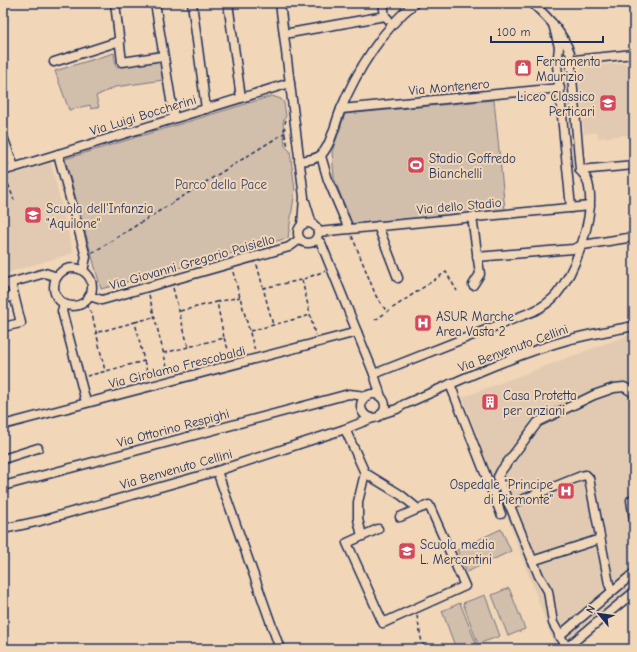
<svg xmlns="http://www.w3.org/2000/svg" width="637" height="652" font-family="'Comic Neue',sans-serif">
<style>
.built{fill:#e1cab1}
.green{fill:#d1beab;stroke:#767684}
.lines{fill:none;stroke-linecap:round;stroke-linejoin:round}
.minor-casing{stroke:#1b2f5e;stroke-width:11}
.path{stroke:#1b2f5e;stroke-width:1.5;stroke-dasharray:4 3;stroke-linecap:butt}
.minor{stroke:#f1d6b8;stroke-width:8}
.labels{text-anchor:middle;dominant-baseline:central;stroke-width:4;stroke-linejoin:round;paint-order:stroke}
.poi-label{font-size:13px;fill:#1b2f5e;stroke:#f1d6b8;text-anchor:start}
.street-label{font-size:13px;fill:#1b2f5e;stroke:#f1d6b8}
.park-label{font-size:13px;fill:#36446a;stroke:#f1d6b8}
</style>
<rect width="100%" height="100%" fill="#f1d6b8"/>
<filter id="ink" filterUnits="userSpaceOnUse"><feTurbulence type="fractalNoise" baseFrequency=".025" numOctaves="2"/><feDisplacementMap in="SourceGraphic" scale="8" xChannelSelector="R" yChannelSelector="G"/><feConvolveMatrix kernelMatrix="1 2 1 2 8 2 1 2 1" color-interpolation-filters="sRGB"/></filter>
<g filter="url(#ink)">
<!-- built -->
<g class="built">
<path d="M634,62V134L598,138V132L584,134L579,73L582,67Z"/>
<path d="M51,163L73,253L3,274V177Z"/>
<path d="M634,333V585L556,649L463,397Z"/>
</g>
<!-- green -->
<g class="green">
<path d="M114,53L116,67L160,61L163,80L115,87L96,96L99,107L91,109L90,105L69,110L55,71Z"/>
<path d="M272,96L281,99L284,103L286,116L283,122L285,146L290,151L295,190L288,238L101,289L65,159Z"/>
<path d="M494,100L505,210L352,224L334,178L332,152L345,114Z"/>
<path d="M501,529L511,551L467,572L457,550Z"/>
<path d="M509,588L525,629L508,636L492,595Z"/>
<path d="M485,595L500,636L478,644L463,603Z"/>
<path d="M460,603L477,646L468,649H456L442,611Z"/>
</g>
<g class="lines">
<defs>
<g id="minor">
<path d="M115,3L122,62L163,56"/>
<path d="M155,3L174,118"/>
<path d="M192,3L206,109"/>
<path d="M228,3L241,98"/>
<path d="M280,3L304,197L302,225"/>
<path d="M383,3L385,16L388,19"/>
<path d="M532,3C548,17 563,33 570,53"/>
<path d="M553,24L559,47L557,65L571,208"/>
<path d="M284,34L385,16"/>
<path d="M574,60L634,54"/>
<path d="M54,62L120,41"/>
<path d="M571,66L580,170"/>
<path d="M341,109L560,88"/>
<path d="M3,137L14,167"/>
<path d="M58,154L86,257L83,271"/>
<path d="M321,156L328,180L349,229"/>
<path d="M299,161C307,160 316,160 322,154C332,143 335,123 341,109C356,72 383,28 415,3"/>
<path d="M580,170L634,165"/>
<path d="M3,171L290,83"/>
<path d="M305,201L312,224"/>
<path d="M472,217L480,274L473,285"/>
<circle cx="308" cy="233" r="10"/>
<path d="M378,226L398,278"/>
<path d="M318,232L590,206"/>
<path d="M316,239L321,243L374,374L381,397"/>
<path d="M477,257L573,249L583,245L634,237"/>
<circle cx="73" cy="287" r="19"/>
<path d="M3,285L45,273L57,277"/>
<path d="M89,296L102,300L289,247L300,239"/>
<path d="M3,299L14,296"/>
<path d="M64,304L62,311L86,402"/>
<path d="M3,327L21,323L11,283"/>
<path d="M374,374L534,311C542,307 550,302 556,295C576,271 598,210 587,180C586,176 582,173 580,170"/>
<path d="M450,384L501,514"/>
<circle cx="373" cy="406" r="12"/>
<path d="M381,414L397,409L403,405C458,381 513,355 571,339C592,334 613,330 634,326"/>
<path d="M3,425L357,332"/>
<path d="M345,429L365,473L358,502V519L362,536"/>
<path d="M3,459L38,448"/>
<path d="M217,471L280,649"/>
<path d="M365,473L401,495L418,509L429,505L465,586L383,623L347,543L378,529"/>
<path d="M3,486L349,394L366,396"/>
<path d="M634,498L631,500L634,520"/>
<path d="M509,505L581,476L586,475L589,478L609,584L612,591"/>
<path d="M400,517L418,509"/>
<path d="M3,529L40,521L217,471L345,429L373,418"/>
<path d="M532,561L600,539"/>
<path d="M559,636L634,573"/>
<path d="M567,648L553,623L548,591L539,576L498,477L501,471L538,422L594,395L614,388L624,387L634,393"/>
<path d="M565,649L634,592"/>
</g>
</defs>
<!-- minor casing -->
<use href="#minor" class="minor-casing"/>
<!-- path -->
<g class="path">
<path d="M286,120C283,126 285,141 289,147"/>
<path d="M6,178L14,200"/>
<path d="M352,236L376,296L387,312"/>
<path d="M92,253L286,132"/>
<path d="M257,265L273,325"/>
<path d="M233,272L255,351"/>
<path d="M302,280L315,335"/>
<path d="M173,288L188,346"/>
<path d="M263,288L301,280L325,271"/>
<path d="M149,295L169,375"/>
<path d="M87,304L92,314L105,371"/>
<path d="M180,311L217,302"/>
<path d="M375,320L446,272L457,291"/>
<path d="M135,322L154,317"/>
<path d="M250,331L311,315"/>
<path d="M224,338L231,357"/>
<path d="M164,353L224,338L217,302L240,297"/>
<path d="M144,361L149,378"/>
<path d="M87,376L144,361L135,322L95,333"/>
<path d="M417,616L422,643L427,649"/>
</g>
<!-- minor -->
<use href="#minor" class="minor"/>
</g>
</g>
<!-- icons -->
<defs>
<symbol id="shop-square" viewBox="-11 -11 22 22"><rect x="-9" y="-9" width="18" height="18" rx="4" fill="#d1495b" stroke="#f1d6b8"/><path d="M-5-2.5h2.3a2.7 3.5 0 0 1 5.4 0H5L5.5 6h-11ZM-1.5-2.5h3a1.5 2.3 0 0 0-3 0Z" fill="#fff"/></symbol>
<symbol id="school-square" viewBox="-11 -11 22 22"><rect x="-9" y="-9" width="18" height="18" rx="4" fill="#d1495b" stroke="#f1d6b8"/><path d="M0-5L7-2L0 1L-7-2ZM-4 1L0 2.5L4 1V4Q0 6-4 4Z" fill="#fff"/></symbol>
<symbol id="stadium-square" viewBox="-11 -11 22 22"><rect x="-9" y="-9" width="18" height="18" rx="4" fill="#d1495b" stroke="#f1d6b8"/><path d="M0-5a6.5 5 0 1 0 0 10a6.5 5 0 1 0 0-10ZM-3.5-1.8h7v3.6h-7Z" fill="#fff"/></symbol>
<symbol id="hospital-square" viewBox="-11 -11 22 22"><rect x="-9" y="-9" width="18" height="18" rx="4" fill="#d1495b" stroke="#f1d6b8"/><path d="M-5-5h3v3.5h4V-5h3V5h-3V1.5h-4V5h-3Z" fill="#fff"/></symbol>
<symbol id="building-square" viewBox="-11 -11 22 22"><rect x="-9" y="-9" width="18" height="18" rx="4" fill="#d1495b" stroke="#f1d6b8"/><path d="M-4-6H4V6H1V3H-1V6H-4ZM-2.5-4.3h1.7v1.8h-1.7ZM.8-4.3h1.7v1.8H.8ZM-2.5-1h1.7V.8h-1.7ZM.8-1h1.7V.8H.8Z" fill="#fff"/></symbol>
</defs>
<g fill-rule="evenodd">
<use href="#shop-square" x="513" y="58" width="20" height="20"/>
<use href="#school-square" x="598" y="93" width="20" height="20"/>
<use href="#stadium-square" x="406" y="155" width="20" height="20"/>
<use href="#school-square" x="23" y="205" width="20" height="20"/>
<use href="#hospital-square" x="413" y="313" width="20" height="20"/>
<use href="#building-square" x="480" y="392" width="20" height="20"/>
<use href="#hospital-square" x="556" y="481" width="20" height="20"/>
<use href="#school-square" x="397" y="541" width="20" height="20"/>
</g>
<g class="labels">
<!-- poi labels -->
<g class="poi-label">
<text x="536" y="61">Ferramenta<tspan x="536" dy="15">Maurizio</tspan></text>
<text x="595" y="96" text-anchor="end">Liceo Classico<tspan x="595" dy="15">Perticari</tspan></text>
<text x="429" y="158">Stadio Goffredo<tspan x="429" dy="15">Bianchelli</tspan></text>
<text x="46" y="208">Scuola dell'Infanzia<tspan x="46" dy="15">"Aquilone"</tspan></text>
<text x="436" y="316">ASUR Marche<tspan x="436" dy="15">Area Vasta 2</tspan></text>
<text x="503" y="395">Casa Protetta<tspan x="503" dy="15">per anziani</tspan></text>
<text x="553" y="484" text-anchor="end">Ospedale "Principe<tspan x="553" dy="15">di Piemonte"</tspan></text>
<text x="420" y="544">Scuola media<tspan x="420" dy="15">L. Mercantini</tspan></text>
</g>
<!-- street labels -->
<g class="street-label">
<text transform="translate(449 87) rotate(-5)">Via Montenero</text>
<text transform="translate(143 115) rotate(-17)">Via Luigi Boccherini</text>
<text transform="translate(459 206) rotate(-5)">Via dello Stadio</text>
<text transform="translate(192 262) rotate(-16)">Via Giovanni Gregorio Paisiello</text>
<text transform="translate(513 348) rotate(-20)">Via Benvenuto Cellini</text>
<text transform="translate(177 367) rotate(-14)">Via Girolamo Frescobaldi</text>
<text transform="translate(173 428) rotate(-15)">Via Ottorino Respighi</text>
<text transform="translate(176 469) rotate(-16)">Via Benvenuto Cellini</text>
</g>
<!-- park labels -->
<g class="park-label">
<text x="221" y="184">Parco della Pace</text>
</g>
</g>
<!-- margin -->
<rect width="637" height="652" fill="none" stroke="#f1d6b8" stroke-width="16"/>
<rect x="8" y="8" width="621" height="636" fill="none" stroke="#1b2f5e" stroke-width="1.5" filter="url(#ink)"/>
<!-- north arrow -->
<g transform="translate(599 614) rotate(299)" stroke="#f1d6b8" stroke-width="3" paint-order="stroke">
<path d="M0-3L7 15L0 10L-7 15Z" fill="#1b2f5e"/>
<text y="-6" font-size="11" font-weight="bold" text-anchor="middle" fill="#1b2f5e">N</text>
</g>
<!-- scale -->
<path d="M491 36v6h112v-6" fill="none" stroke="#1b2f5e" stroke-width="2"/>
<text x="497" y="36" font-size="12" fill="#1b2f5e" stroke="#f1d6b8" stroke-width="3" paint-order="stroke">100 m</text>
</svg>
